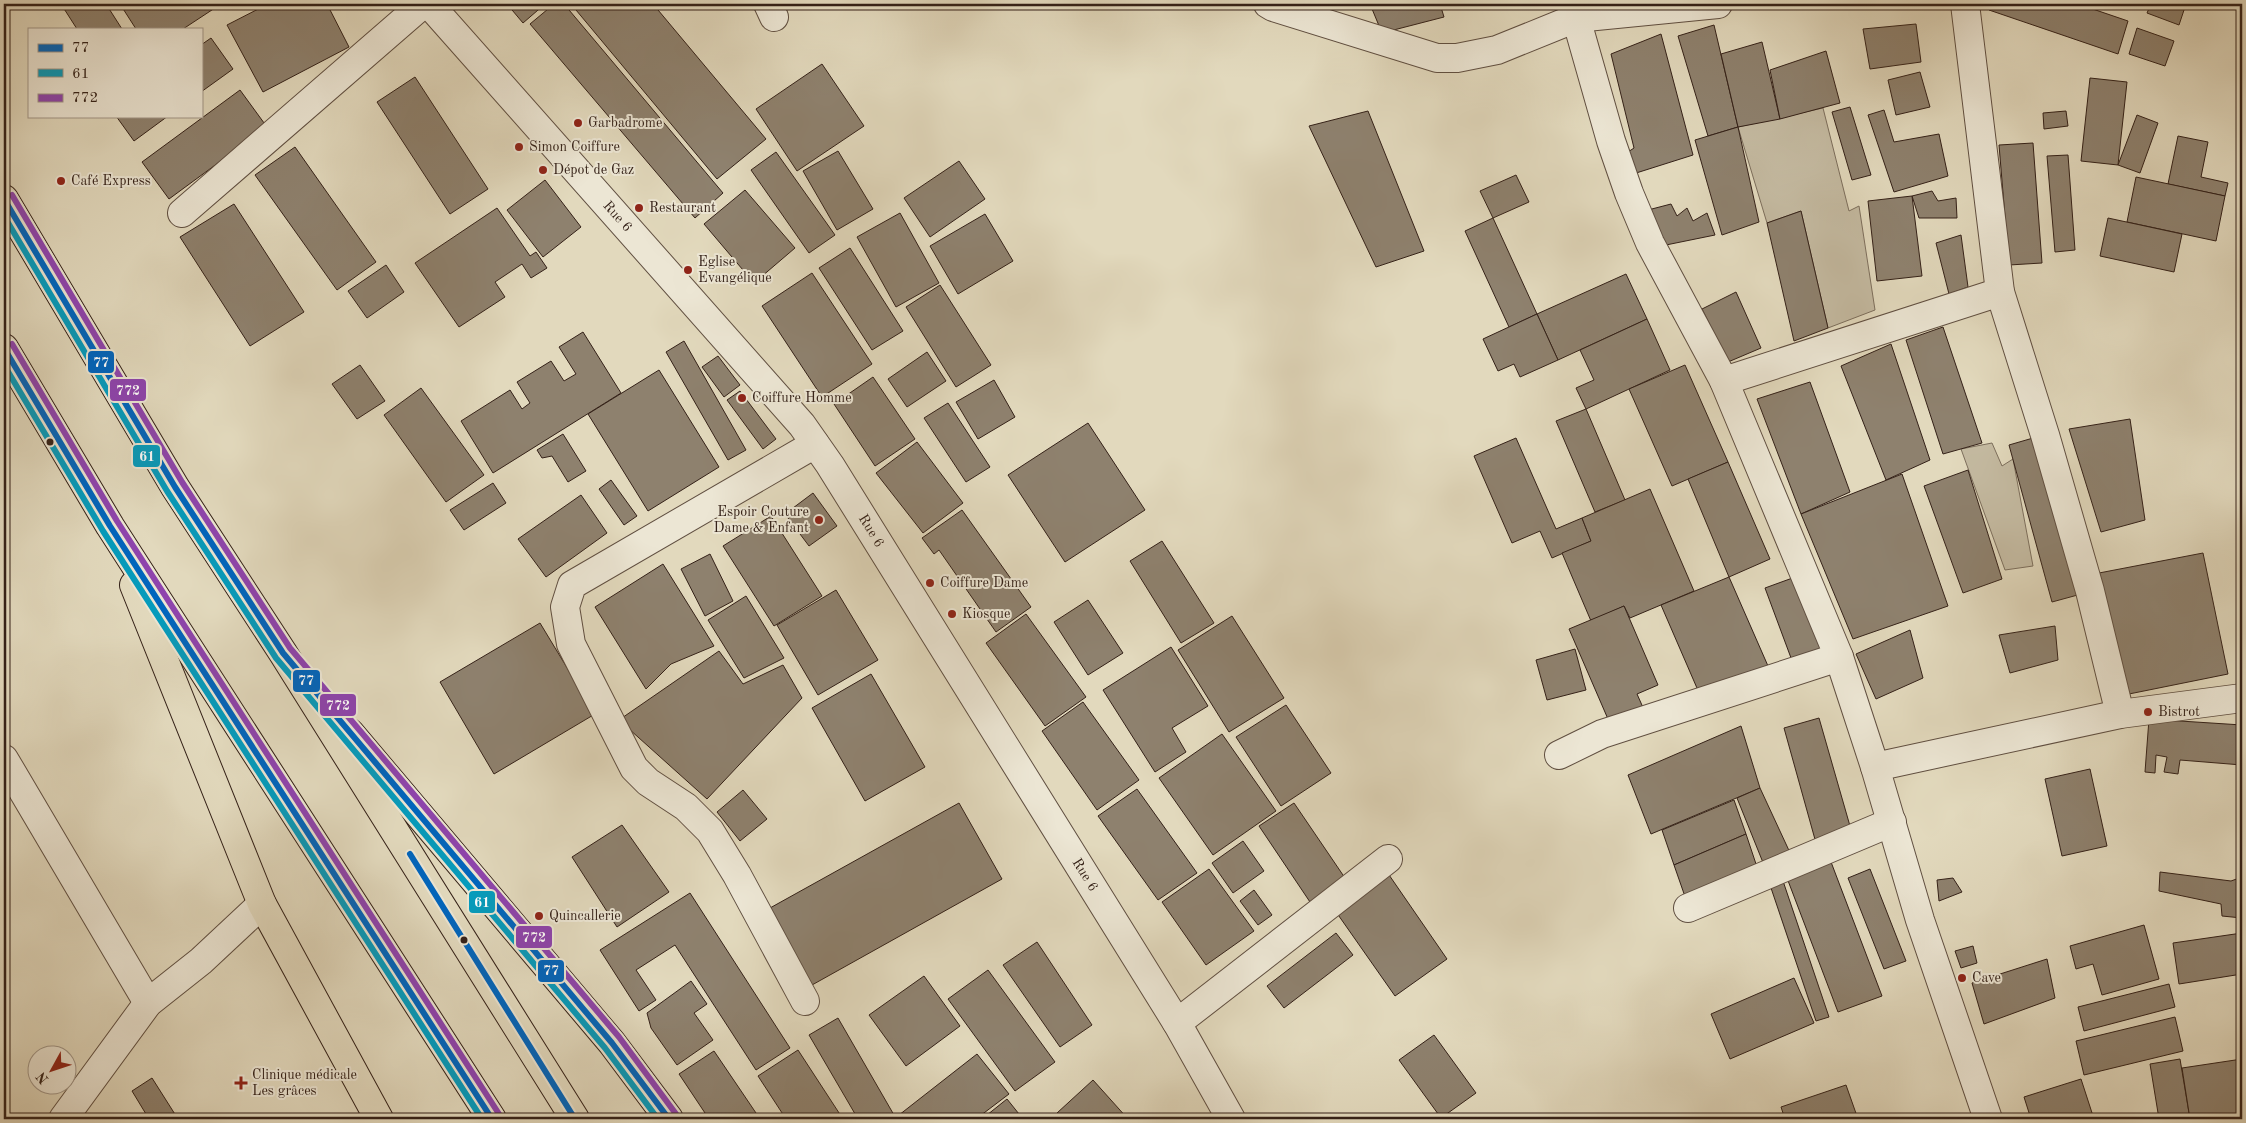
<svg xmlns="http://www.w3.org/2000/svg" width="2246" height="1123" font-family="'Old Standard TT',serif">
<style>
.green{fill:#c4baa1;stroke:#7c6e5c}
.building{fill:#8e816e;stroke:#342118}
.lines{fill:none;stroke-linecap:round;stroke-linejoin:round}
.minor-casing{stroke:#604f41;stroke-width:30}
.major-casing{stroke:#342118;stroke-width:30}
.minor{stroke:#ece6d4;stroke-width:28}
.major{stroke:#e2d9bd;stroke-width:28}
.bus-1-casing{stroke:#ece6d4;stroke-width:10}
.bus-2-casing{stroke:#ece6d4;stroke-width:10}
.bus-3-casing{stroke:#ece6d4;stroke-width:10}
.bus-1{stroke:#0065bd;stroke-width:6}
.bus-2{stroke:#059bbc;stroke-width:6}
.bus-3{stroke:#8e44ad;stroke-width:6}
.poi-dot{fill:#8f2418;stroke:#ece6d4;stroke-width:2}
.bus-dot{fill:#342118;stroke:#ece6d4;stroke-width:2}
.labels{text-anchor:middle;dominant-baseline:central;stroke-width:4;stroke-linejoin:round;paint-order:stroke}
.poi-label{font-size:14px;fill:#342118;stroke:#ece6d4;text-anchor:start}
.street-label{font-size:14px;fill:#342118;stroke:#ece6d4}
.line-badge{stroke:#ece6d4;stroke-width:2}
.badge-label{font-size:14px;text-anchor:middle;font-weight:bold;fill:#fff}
</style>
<rect width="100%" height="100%" fill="#e2d9bd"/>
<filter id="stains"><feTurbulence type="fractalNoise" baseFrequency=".004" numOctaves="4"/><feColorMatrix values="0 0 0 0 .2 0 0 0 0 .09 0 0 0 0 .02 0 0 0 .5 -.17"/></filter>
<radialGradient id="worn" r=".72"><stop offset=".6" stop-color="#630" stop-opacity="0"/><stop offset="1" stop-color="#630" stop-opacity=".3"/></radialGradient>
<!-- green -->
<g class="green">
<path d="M1823,108L1849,211L1859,206L1875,310L1828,328L1801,211L1767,223L1738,127Z"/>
<path d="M1992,443L2002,466L2013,459L2033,566L2005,570L1961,449Z"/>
</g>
<!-- building -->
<g class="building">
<path d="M61,4H106L122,29H77Z"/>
<path d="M120,4H221L183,29H136Z"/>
<path d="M268,4H327L349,47L263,92L227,25Z"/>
<path d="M507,4H545L523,23Z"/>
<path d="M554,4H564L723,193L695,218L530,24Z"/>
<path d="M571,4H653L766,139L717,179Z"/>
<path d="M1370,4H1440L1444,17L1382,33Z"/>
<path d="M1991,4H2078L2128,21L2118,54L1989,10Z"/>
<path d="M2151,4H2186L2179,25L2147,13Z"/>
<path d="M1916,24L1921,62L1870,69L1863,29Z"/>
<path d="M1714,25L1738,127L1708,136L1678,36Z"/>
<path d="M2137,28L2174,41L2165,66L2129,54Z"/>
<path d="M1661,34L1693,155L1633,174L1625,154L1634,148L1611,54Z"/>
<path d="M211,38L233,69L201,92V45Z"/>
<path d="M1762,42L1780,119L1738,127L1721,54Z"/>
<path d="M1826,51L1840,103L1780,119L1770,70Z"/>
<path d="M822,64L864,126L797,171L756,109Z"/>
<path d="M1920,72L1930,107L1896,115L1888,80Z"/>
<path d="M415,77L488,189L450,214L377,102Z"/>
<path d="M2090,78L2127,82L2118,165L2081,161Z"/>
<path d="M240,90L267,127L169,199L142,162Z"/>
<path d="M1850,107L1871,175L1852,180L1832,112Z"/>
<path d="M1884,110L1894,142L1939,134L1948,176L1894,192L1868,115Z"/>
<path d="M1368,111L1424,251L1376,267L1309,126Z"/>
<path d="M2066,111L2068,126L2044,129L2043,113Z"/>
<path d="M2137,115L2158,123L2140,173L2118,165Z"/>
<path d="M116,116H168L134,141Z"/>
<path d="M1738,127L1759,222L1722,235L1695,140Z"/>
<path d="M2178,136L2208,142L2201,177L2228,183L2225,196L2168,184Z"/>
<path d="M2033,143L2042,263L2009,265L1999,145Z"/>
<path d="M295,147L376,262L337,290L255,175Z"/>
<path d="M838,151L873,209L837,230L803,171Z"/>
<path d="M776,152L835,235L809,253L751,170Z"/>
<path d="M2068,155L2075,250L2055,252L2047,156Z"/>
<path d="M959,161L985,199L930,237L904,198Z"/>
<path d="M1516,175L1529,202L1493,218L1480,191Z"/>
<path d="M2136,177L2225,196L2216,241L2127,222Z"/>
<path d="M545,180L581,227L543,257L507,210Z"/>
<path d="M745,190L795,248L754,283L704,224Z"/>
<path d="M1932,191L1938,201L1956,198L1957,218H1919L1912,196Z"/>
<path d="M1912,196L1922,276L1877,281L1868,201Z"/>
<path d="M234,204L304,312L250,346L180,237Z"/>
<path d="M1671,204L1677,216L1687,208L1693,221L1707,213L1715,235L1661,246L1648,210Z"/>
<path d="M497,208L530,256L536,252L547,268L531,278L522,264L495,282L505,297L459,327L415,263Z"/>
<path d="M1801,211L1828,328L1794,341L1767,223Z"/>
<path d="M900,213L939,283L896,307L857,237Z"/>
<path d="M985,214L1013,261L958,294L930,246Z"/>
<path d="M1493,218L1537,314L1509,327L1465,231Z"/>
<path d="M2108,218L2182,234L2174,272L2100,256Z"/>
<path d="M1961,235L1968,287L1949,294L1936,243Z"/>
<path d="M850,248L903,331L872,350L819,268Z"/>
<path d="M386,265L404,292L367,318L348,291Z"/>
<path d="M812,273L872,364L822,397L762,306Z"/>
<path d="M1626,274L1647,319L1558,360L1537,314Z"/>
<path d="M940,285L991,365L956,387L906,307Z"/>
<path d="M1736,292L1761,348L1728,362L1702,309Z"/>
<path d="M1537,314L1558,360L1520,377L1514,364L1498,371L1483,339Z"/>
<path d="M1647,319L1670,370L1586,409L1576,388L1594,380L1580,350Z"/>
<path d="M1943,327L1982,443L1943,454L1906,340Z"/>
<path d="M583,332L621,393L493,473L461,421L510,390L522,409L530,403L517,382L551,361L564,381L576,374L559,347Z"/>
<path d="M684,341L746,450L728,460L666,352Z"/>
<path d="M1891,344L1930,460L1886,480L1841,366Z"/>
<path d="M927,352L946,381L907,407L888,379Z"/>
<path d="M718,356L740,385L724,397L702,367Z"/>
<path d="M360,365L385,401L357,419L332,384Z"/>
<path d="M1685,365L1728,462L1672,486L1629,389Z"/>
<path d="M659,370L719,467L648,511L588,414Z"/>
<path d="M873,377L915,439L875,466L834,404Z"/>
<path d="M994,380L1015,417L978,439L956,402Z"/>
<path d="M1810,382L1850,492L1801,514L1757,399Z"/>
<path d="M421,388L484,475L446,502L384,415Z"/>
<path d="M740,391L776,439L763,449L727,400Z"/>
<path d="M948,403L990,467L966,482L924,418Z"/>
<path d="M1586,409L1625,500L1595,512L1556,421Z"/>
<path d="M2130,419L2145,520L2101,532L2069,429Z"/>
<path d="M1088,423L1145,510L1065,562L1008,475Z"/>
<path d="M563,434L586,471L568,482L552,456L542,458L537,450Z"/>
<path d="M2040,436L2085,593L2052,602L2009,445Z"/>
<path d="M1516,438L1556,529L1582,518L1591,541L1552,558L1540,531L1512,543L1474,456Z"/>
<path d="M917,442L963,503L923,533L876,473Z"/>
<path d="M1728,462L1770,559L1729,577L1688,479Z"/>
<path d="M1968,470L2002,579L1963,593L1924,486Z"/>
<path d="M1902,474L1948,606L1853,639L1801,514Z"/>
<path d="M611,480L637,516L624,525L599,489Z"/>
<path d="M493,483L506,503L464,530L450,510Z"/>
<path d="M1650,489L1694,591L1630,618L1624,606L1591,621L1562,553L1591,541L1582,518Z"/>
<path d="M813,493L837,526L809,546L785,514Z"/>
<path d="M581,495L607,533L546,577L518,539Z"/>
<path d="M962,510L1031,607L996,632L939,550L934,554L922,538Z"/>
<path d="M771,516L822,596L774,626L723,546Z"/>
<path d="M1162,541L1214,623L1181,643L1130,561Z"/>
<path d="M2203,553L2228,674L2124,695L2099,573Z"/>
<path d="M710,554L733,601L705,616L681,569Z"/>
<path d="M663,564L714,646L671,664L646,689L595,607Z"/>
<path d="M1798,576L1827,654L1794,666L1765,588Z"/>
<path d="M1729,577L1768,666L1700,695L1661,605Z"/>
<path d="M836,590L878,660L818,695L777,625Z"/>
<path d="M746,596L784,658L744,678L708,620Z"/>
<path d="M1088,600L1123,653L1088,675L1054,622Z"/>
<path d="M1624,606L1658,685L1637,694L1645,712L1611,726L1569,629Z"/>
<path d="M1026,614L1086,697L1045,726L986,643Z"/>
<path d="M1232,616L1284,698L1229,732L1178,650Z"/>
<path d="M540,623L595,714L494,774L440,682Z"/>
<path d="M2055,626L2058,660L2010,673L1999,635Z"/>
<path d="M1910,630L1923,678L1876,699L1856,654Z"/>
<path d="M1171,647L1208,706L1172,728L1186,752L1155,772L1103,690Z"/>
<path d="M1575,649L1586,690L1547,700L1536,660Z"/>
<path d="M719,651L743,684L783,665L802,698L707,799L619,720Z"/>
<path d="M871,674L925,767L865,801L812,708Z"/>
<path d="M1083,702L1139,780L1097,810L1042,731Z"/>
<path d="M1286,705L1331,773L1281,806L1236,737Z"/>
<path d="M1819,718L1852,833L1816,843L1784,728Z"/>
<path d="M2149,719L2242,725V765L2180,760L2178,774L2164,772L2167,757L2156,755L2155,773L2145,772Z"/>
<path d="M1741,726L1760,788L1651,834L1628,775Z"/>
<path d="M1222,734L1276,811L1213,855L1159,778Z"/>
<path d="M2090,769L2107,846L2062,856L2045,779Z"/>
<path d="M1760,788L1792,857L1766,870L1737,798Z"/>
<path d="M1137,789L1197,873L1158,900L1098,816Z"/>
<path d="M743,790L767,819L740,841L717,812Z"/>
<path d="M1734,800L1746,834L1674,865L1662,830Z"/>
<path d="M959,803L1002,879L812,985L770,908Z"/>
<path d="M1294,803L1345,878L1310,902L1259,826Z"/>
<path d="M622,825L669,892L617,927L572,857Z"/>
<path d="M1746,834L1760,876L1689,908L1674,865Z"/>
<path d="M1243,841L1264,871L1233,893L1212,863Z"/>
<path d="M1831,862L1882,996L1838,1012L1787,878Z"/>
<path d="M1209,869L1254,931L1206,965L1162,902Z"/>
<path d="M1870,869L1906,961L1884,969L1848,878Z"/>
<path d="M1387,872L1447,959L1395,996L1334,909Z"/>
<path d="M2160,872L2231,881L2242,877V918L2222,916L2221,904L2159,891Z"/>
<path d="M1953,878L1962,892L1939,901L1937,880Z"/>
<path d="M1783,881L1829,1017L1816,1021L1770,885Z"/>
<path d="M1254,890L1272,915L1258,925L1240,901Z"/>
<path d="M690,893L790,1048L756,1070L675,945L636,970L656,1000L639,1011L600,950Z"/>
<path d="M2144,925L2159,979L2102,995L2093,964L2076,969L2070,946Z"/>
<path d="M1336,933L1353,955L1284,1008L1267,986Z"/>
<path d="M2242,933V974L2179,984L2173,943Z"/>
<path d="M1037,942L1092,1025L1060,1047L1003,965Z"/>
<path d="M1973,946L1977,963L1961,968L1955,951Z"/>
<path d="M2047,959L2055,998L1984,1024L1972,983Z"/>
<path d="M988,970L1055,1062L1015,1091L948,999Z"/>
<path d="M924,976L960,1026L906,1066L869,1015Z"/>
<path d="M1794,978L1814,1023L1730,1059L1711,1014Z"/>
<path d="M691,981L707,1004L694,1013L713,1040L677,1065L651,1028L647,1013Z"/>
<path d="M2169,984L2175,1007L2084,1031L2078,1007Z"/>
<path d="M2175,1017L2183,1051L2084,1075L2076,1041Z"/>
<path d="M838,1018L894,1115L886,1119H858L809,1035Z"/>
<path d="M1434,1035L1476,1093L1441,1118L1399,1060Z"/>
<path d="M798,1050L843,1119H786L758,1076Z"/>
<path d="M714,1051L756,1113L748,1119H709L679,1074Z"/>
<path d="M977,1054L1009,1094L976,1119H902L899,1115Z"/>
<path d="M2180,1059L2190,1119H2159L2150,1064Z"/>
<path d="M2242,1059V1118L2190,1119L2182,1068Z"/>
<path d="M152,1078L178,1119H149L132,1091Z"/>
<path d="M2081,1079L2094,1119H2031L2024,1097Z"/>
<path d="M1093,1080L1128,1119H1063L1057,1113Z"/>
<path d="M1846,1085L1858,1119H1785L1781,1107Z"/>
<path d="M1007,1099L1023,1119H982Z"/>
</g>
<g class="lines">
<defs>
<g id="minor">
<path id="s1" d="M429,4L802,425L830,465L1177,1023L1231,1119"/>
<path d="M768,4L774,17"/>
<path d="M1268,4L1273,7L1437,58H1457L1497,50L1576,18L1718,4"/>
<path d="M1572,4L1611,141L1629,193L1650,243L1724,381L1839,657L1875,767L1920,920L1988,1119"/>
<path d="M1965,4L2000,292L2045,435L2090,591L2120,714"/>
<path d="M182,213L423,4"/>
<path d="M1724,381L2000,292"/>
<path d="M1559,755L1602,734L1839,657"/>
<path d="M4,759L148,1003"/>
<path d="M1875,767L2120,714L2242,698"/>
<path d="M1688,908L1892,822"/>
<path d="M805,1001L737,875L710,831L686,807L648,782L634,768L571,644L565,607L572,585L815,444"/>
<path d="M1177,1023L1388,859"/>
<path d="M63,1119L148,1003L201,961L262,904"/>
</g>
<g id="major">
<path d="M4,199L175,487L283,653L575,1119"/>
<path d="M4,348L110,526L492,1119"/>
<path d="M134,585L262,904L379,1119"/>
<path d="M350,733L612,1043L669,1119"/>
</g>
</defs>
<!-- minor casing -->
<use href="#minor" class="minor-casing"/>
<!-- major casing -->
<use href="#major" class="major-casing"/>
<!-- minor -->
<use href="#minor" class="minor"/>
<!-- major -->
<use href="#major" class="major"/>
<defs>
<g id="bus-1">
<path d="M4,199L175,487L283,653L612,1043L669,1119"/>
<path d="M4,348L110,526L492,1119"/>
<path d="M410,854L575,1119"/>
</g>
<g id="bus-2">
<path d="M4,216L167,491L276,658L605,1048L658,1119"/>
<path d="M4,365L103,531L482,1119"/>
</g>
<g id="bus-3">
<path d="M12,195L182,482L290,648L619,1037L676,1114"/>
<path d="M12,344L117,521L499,1114"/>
</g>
</defs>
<!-- bus-1 casing -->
<use href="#bus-1" class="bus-1-casing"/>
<!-- bus-2 casing -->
<use href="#bus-2" class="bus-2-casing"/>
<!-- bus-3 casing -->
<use href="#bus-3" class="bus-3-casing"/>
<!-- bus-1 -->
<use href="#bus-1" class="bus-1"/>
<!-- bus-2 -->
<use href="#bus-2" class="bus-2"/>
<!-- bus-3 -->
<use href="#bus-3" class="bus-3"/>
</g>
<!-- markers -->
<g class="poi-dot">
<circle cx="578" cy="123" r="5"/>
<circle cx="519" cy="147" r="5"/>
<circle cx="543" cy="170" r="5"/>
<circle cx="61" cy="181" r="5"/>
<circle cx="639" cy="208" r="5"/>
<circle cx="688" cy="270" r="5"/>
<circle cx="742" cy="398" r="5"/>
<circle cx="819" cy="520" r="5"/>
<circle cx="930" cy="583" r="5"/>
<circle cx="952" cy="614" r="5"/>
<circle cx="2148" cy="712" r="5"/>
<circle cx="539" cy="916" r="5"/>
<circle cx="1962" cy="978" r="5"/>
<path d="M238.5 1075.5h5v5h5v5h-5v5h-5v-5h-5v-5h5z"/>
</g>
<g class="bus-dot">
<circle cx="50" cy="442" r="4.5"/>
<circle cx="464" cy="940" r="4.5"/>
</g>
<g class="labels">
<!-- poi labels -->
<g class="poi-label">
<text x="588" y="123">Garbadrome</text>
<text x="529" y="147">Simon Coiffure</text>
<text x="553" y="170">Dépot de Gaz</text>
<text x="71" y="181">Café Express</text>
<text x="649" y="208">Restaurant</text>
<text x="698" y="262">Eglise<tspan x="698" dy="16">Evangélique</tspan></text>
<text x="752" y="398">Coiffure Homme</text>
<text x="809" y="512" text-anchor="end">Espoir Couture<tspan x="809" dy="16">Dame &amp; Enfant</tspan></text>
<text x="940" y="583">Coiffure Dame</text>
<text x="962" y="614">Kiosque</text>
<text x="2158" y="712">Bistrot</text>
<text x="549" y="916">Quincallerie</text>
<text x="1972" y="978">Cave</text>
<text x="252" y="1075">Clinique médicale<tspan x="252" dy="16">Les grâces</tspan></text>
</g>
<!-- street labels -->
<g class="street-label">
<text stroke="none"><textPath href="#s1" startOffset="284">Rue 6</textPath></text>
<text stroke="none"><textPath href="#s1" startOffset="689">Rue 6</textPath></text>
<text stroke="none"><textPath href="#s1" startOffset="1094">Rue 6</textPath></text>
</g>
</g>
<g class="line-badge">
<rect x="87" y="350" width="28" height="24" rx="5" fill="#0065bd"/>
<rect x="109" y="378" width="38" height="24" rx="5" fill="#8e44ad"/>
<rect x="132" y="444" width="29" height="24" rx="5" fill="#059bbc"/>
<rect x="292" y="669" width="29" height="24" rx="5" fill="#0065bd"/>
<rect x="319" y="693" width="38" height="24" rx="5" fill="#8e44ad"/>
<rect x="468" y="890" width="28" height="24" rx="5" fill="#059bbc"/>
<rect x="515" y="925" width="38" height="24" rx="5" fill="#8e44ad"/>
<rect x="537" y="959" width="28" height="24" rx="5" fill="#0065bd"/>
</g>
<g class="badge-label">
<text x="101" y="367">77</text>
<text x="128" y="395">772</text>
<text x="147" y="461">61</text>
<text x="306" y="685">77</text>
<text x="338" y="710">772</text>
<text x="482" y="907">61</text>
<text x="534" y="942">772</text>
<text x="551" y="975">77</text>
</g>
<!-- margin -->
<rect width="2246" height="1123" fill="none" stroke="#e2d9bd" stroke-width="20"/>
<rect x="5" y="5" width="2236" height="1113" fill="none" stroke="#342118" stroke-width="2.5"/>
<rect x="10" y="10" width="2226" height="1103" fill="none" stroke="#342118"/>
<!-- legend -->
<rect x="28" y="28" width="175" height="90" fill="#ece6d4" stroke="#a29789"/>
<rect x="38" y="44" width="25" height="8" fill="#0065bd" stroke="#a29789"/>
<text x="72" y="52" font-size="15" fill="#342118">77</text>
<rect x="38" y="69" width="25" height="8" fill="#059bbc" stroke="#a29789"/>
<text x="72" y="78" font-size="15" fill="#342118">61</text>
<rect x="38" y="94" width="25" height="8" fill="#8e44ad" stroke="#a29789"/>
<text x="72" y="102" font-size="15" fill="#342118">772</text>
<!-- north arrow -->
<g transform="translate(52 1070) rotate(230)"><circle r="24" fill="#ece6d4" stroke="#a29789"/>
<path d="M0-4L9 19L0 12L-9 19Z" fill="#8f2418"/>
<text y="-8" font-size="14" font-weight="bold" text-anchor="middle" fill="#342118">N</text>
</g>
<rect width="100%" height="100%" filter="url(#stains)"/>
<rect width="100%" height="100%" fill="url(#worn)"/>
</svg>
